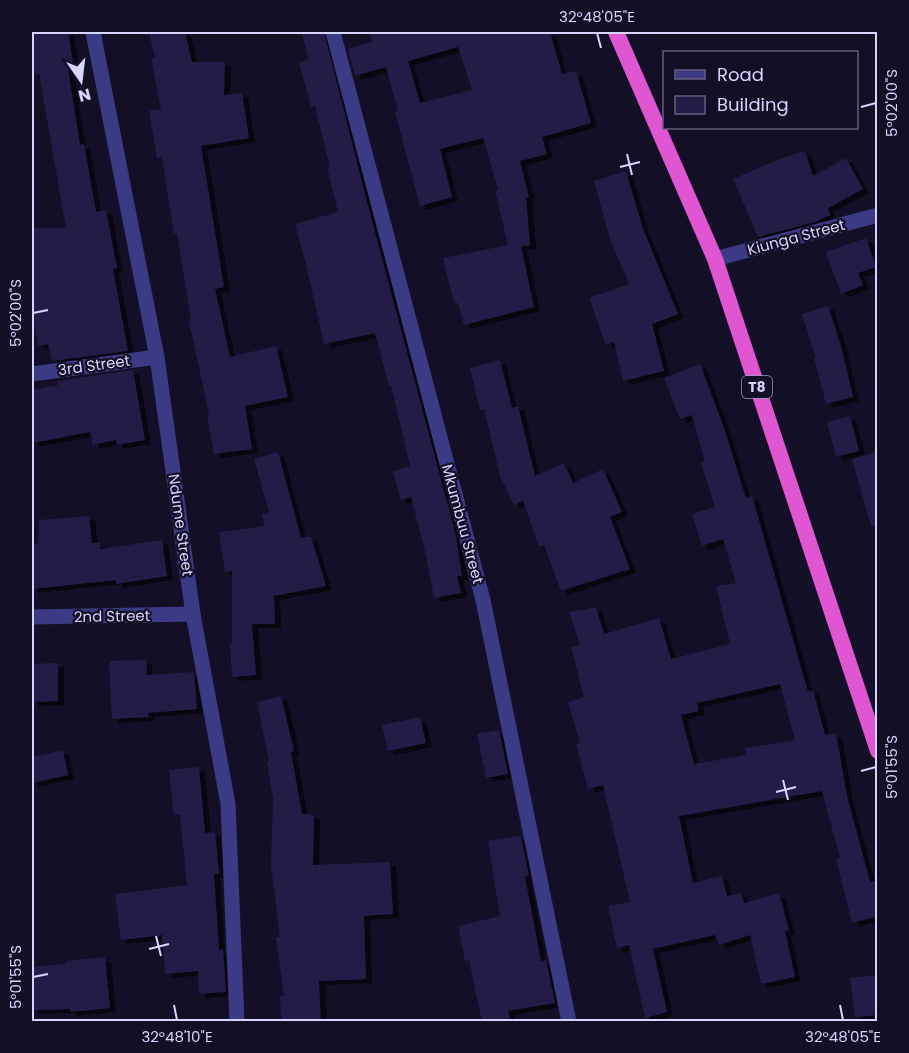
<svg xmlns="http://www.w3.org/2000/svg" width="909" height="1053" font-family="Poppins,sans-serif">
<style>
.building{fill:#241b47;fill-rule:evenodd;filter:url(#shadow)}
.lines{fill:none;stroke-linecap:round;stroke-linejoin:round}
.minor{stroke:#3d3a85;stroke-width:15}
.trunk{stroke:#e055d1;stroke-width:16}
.ticks{fill:none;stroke:#d9d4ff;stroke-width:2}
.labels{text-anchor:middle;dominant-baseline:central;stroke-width:4.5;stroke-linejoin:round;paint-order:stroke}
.shield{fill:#130f26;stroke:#9e99be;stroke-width:1.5}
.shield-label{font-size:14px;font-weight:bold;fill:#d9d4ff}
.street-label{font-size:15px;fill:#d9d4ff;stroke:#130f26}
.neatline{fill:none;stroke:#d9d4ff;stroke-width:2}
.ticks-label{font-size:15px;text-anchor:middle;fill:#d9d4ff}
</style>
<defs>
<filter id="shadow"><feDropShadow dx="6" dy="4" stdDeviation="0" flood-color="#0009"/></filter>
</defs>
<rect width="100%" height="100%" fill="#130f26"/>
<!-- building -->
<g class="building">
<path d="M32,32H68L74,68L68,69L80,145L84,144L96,212L106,210L117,268L113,269L128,351L52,361L48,344L38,346L32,309V228H66L39,74L32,75Z"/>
<path d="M149,32H185L192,62H225L224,95L242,93L249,138L201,146L224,287L215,289L230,357L276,346L288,397L245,406L252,449L214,454L207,414H209L189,321L191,320L177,233L174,234L162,157L157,158L149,111L161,109L151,59L155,58Z"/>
<path d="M302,32H324L368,206L456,536L462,576H457L461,593L434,598L426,555L411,497L401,500L393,471L410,466L391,385L389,386L375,333L324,344L306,264L295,224L338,212L327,167H330L315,106L311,107L299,62L308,60Z"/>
<path d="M369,32H490V35L503,32H550L562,74L576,71L591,123L542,137L547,154L520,161L529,197L526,198L530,245L521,246L534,307L464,325L458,303H454L443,258L508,245L495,190L498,189L483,138L440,149L452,197L420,206L395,112L398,111L386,67L355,76L348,49L372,42ZM458,47L472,90L420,103L408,61Z"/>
<path d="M805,151L813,176L846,158L863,189L828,208L830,215L815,222L758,237L733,179L780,159Z"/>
<path d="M626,171L643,229L678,314L652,324L664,371L623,381L614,342L606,345L589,298L629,284L610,239L594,181Z"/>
<path d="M866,238L876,267L858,273L863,285L841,294L826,252Z"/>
<path d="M828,306L841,346L853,397L826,404L814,358H816L802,314Z"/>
<path d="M500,360L512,408L518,406L535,476L564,463L573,483L603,469L622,512L610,517L630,569L561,591L544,545L539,547L523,501L514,505L500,476L484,409L480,410L470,368Z"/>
<path d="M700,364L723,425L746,498L752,496L808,692L813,690L825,735L836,733L847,796L870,882L878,880V916L852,923L836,859L840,858L822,791L679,816L693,883L722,876L727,896L741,893L744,903L779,893L789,930L785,931L795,977L761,984L750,935L719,945L715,935L653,949L667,1012L645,1018L629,945L617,948L608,906L630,902L603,785L588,789L576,744L580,743L568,702L584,697L571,647L580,645L569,612L596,607L604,634L659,618L671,659L730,644L716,586L736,583L723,539L702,546L692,514L715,507L701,463L705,462L692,415L680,419L664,378ZM780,684L795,740L745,748L746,755L694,764L681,715L699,711L697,703Z"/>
<path d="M133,370L145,440L117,445L116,440L93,445L90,432L32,443V390L58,385L57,381Z"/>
<path d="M850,416L859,451L836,457L827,422Z"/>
<path d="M878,451V525L871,526L852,459Z"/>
<path d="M278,452L301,538L311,536L326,586L274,596L275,624H252L256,675L232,677L230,644L232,643V571L225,572L219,532L265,526L261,514L269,512L254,459Z"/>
<path d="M89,516L92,543H100V549L162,540L167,576L116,584V580L32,589V544H38L39,520Z"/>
<path d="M146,660L147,675L194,672L197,709L148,713L149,717L112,719L109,661Z"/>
<path d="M58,663V701L32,702V664Z"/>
<path d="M281,696L294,751L291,752L302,814L314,815L313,865L390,862L393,914L364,916L366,979L319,981L321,1022H281L280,996H284L276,937H280L271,866L273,798L267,762L269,761L257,702Z"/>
<path d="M420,717L426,743L388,751L382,725Z"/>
<path d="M499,730L508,774L486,778L477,734Z"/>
<path d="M63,750L68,775L32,783V757Z"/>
<path d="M199,767L205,833L215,832L219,874H214L219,950L223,949L226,992L199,994L198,971L165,974L162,935L121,940L115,894L187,885L180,815H174L169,770Z"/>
<path d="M521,836L529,876L525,877L541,961L546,960L555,1003L508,1011L510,1018L496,1022H482L469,960L465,961L458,926L500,916L488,841Z"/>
<path d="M105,957L110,1008L71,1012L70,1009L32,1010V989H34L33,967L66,964V961Z"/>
<path d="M878,975V1015L855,1017L850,978Z"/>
</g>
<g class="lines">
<!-- minor -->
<g class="minor">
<path d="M93,32L157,357L193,614L228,804L237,1022"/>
<path d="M333,32L483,600L569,1022"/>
<path d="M715,259L878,215"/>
<path d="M32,374L157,357"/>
<path d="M32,617L193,614"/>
</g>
<!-- trunk -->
<path class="trunk" d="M616,32L715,259L878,751"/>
</g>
<!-- ticks -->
<path class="ticks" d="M597,33L601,48M861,107L876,103M627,154L632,175M620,167L640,162M33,313L48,310M861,771L876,767M783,780L788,800M776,792L796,787M156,936L161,956M149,949L169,944M33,977L48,974M174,1005L177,1020M840,1005L843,1020"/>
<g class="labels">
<!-- shield labels -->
<rect class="shield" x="742" y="376" width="30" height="22" rx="4.5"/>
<g class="shield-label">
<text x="757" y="387">T8</text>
</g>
<!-- street labels -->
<g class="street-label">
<text transform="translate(796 237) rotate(-15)">Kiunga Street</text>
<text transform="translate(94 365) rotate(-8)">3rd Street</text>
<text transform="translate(463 524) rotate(75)">Mkumbuu Street</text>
<text transform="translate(181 525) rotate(82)">Ndume Street</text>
<text transform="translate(112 616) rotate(-1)">2nd Street</text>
</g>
</g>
<!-- border -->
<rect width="909" height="1053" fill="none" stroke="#130f26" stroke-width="66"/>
<!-- legend -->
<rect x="663" y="51" width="195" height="78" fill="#130f26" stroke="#625e7d" stroke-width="1.5"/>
<rect x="675" y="70" width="30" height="9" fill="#3d3a85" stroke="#625e7d" stroke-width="1.5"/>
<text x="717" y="81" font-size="18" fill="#d9d4ff">Road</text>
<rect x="675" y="96" width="30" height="18" fill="#241b47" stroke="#625e7d" stroke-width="1.5"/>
<text x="717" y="111" font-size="18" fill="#d9d4ff">Building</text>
<!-- north arrow -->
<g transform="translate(81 81) rotate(166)" stroke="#130f26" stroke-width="4.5" paint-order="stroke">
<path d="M0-4.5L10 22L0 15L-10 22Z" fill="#d9d4ff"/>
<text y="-9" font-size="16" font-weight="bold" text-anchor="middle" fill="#d9d4ff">N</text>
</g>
<rect x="33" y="33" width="843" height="987" class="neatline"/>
<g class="ticks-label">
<text x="597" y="22">32°48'05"E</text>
<text transform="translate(892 103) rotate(-90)" y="5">5°02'00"S</text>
<text transform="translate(16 313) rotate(-90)" y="5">5°02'00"S</text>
<text transform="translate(892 767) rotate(-90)" y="5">5°01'55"S</text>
<text transform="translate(16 977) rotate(-90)" y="5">5°01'55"S</text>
<text x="177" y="1042">32°48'10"E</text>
<text x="843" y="1042">32°48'05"E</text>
</g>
</svg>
